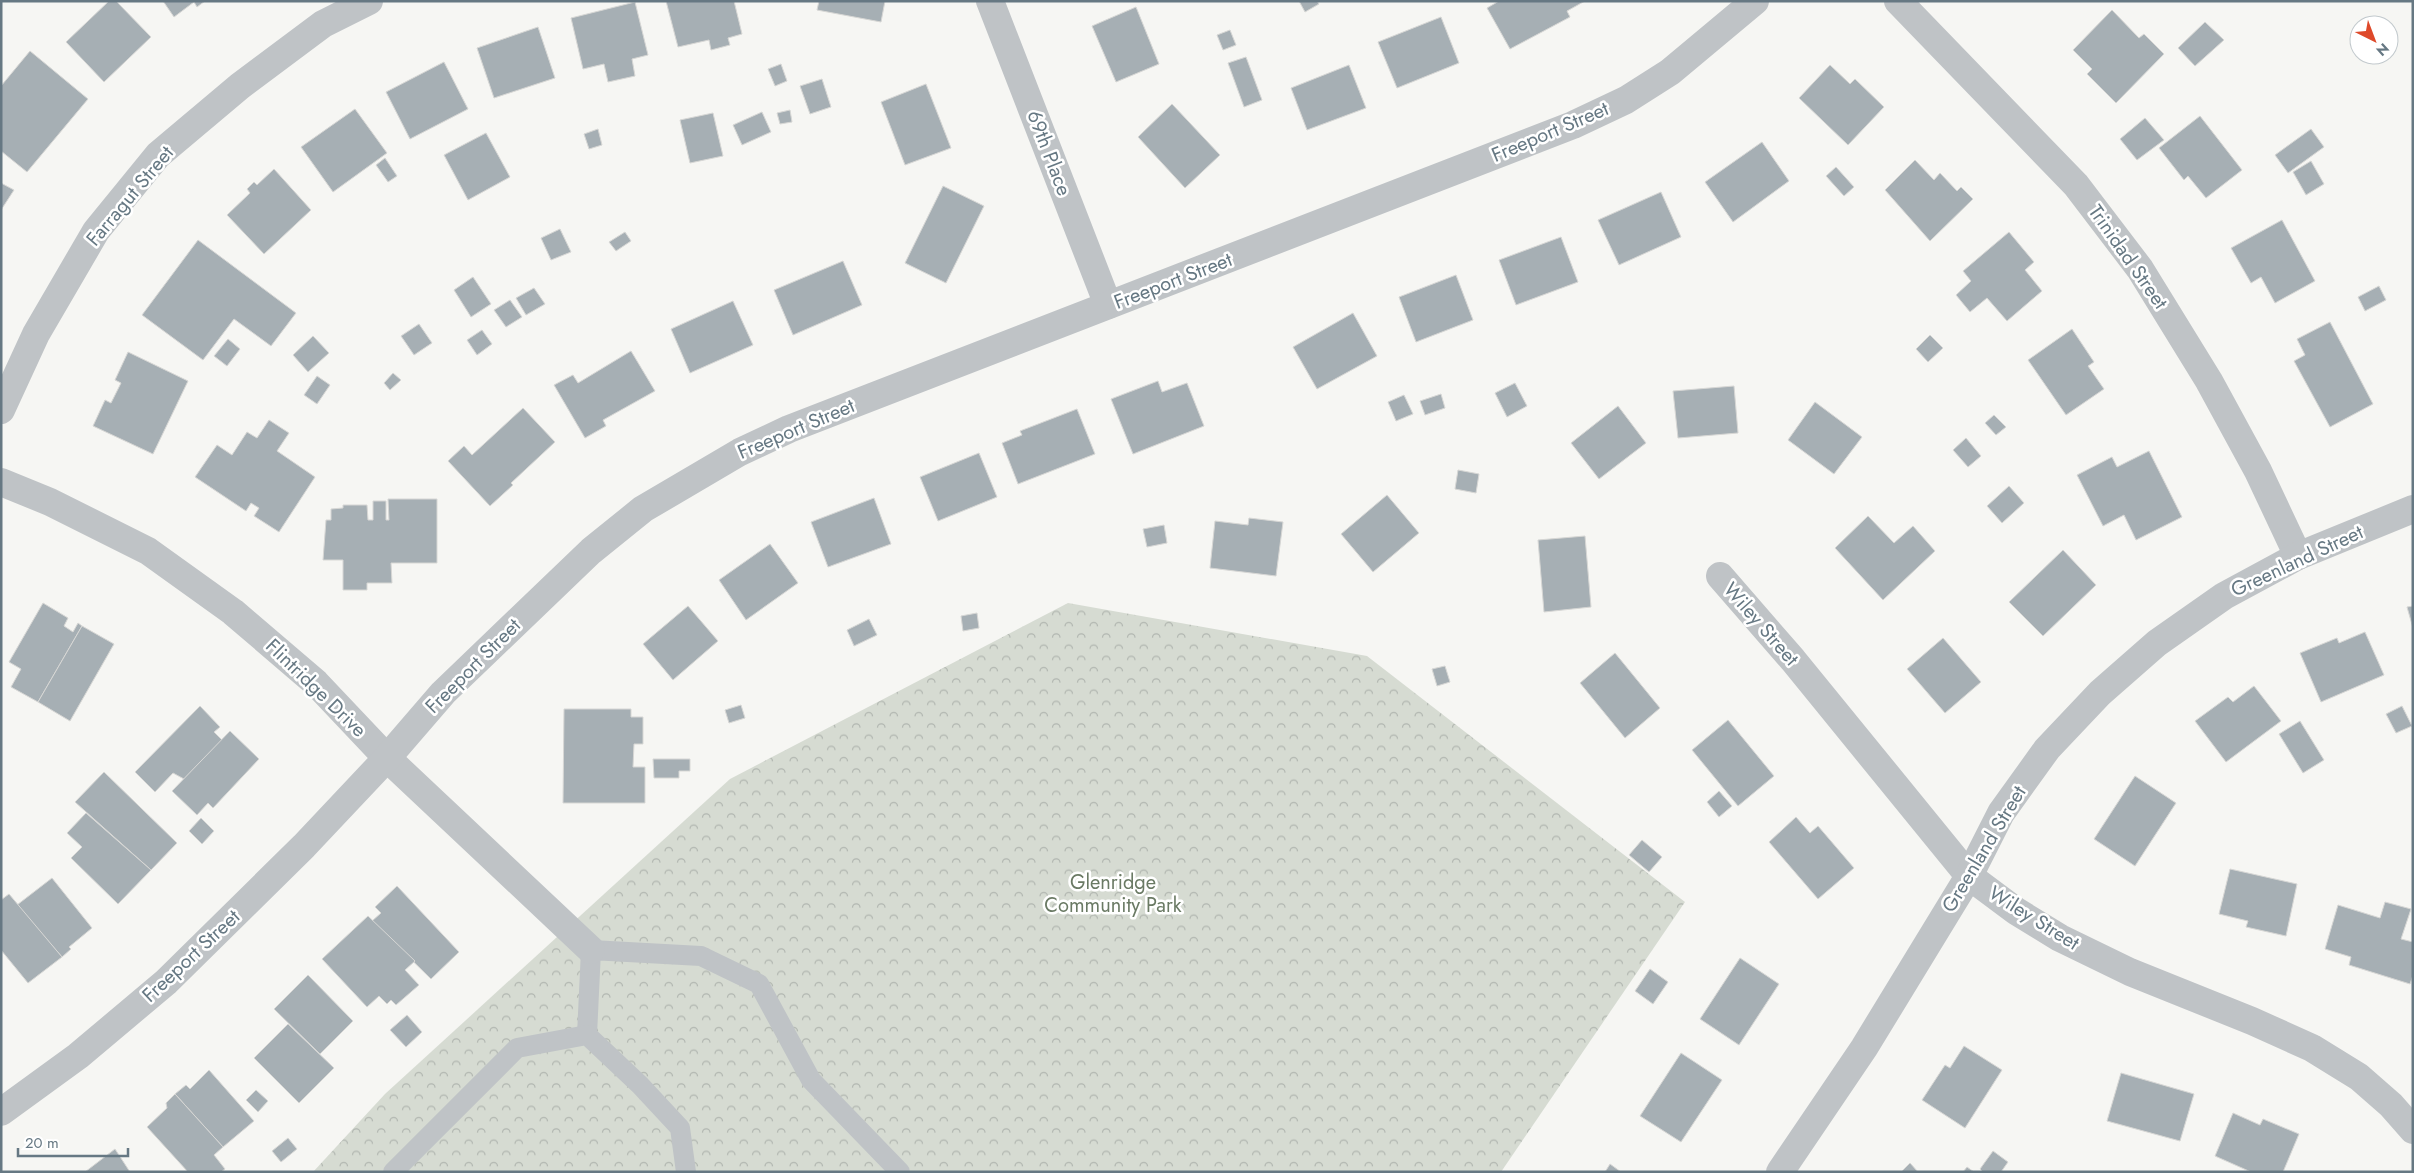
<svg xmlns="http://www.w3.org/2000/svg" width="2414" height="1173" font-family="Jost,sans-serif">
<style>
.forest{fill:url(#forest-crowns)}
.building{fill:#a6afb4;stroke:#d7d7d5}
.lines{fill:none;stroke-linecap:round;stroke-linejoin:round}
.lane{stroke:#bfc3c6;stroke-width:20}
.street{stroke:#bfc3c6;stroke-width:28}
.labels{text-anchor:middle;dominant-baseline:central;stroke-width:5;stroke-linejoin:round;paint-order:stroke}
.street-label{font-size:20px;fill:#667883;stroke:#fff}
.park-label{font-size:20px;fill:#6a7a64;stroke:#fff}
</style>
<defs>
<pattern id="forest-crowns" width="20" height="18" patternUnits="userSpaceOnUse" patternTransform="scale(1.25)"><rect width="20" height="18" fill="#d6dbd2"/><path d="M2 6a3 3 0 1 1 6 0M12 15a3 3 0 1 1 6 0" fill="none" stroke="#b1b6b0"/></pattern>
</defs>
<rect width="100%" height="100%" fill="#f6f6f3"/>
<!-- forest -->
<path class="forest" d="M1068,603L1367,656L1685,902L1501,1172H313L385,1094L730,779Z"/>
<!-- building -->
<g class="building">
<path d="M109,1H116L151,37L104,82L66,42Z"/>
<path d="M163,1H205L197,7L194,2L174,17Z"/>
<path d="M666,1H734L742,34L728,38L730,45L711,50L709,40L678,47Z"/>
<path d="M819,1H885L881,22L817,10Z"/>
<path d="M1299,1H1317L1319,4L1305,12Z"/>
<path d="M1499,1H1585L1567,11L1570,17L1510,49L1487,8Z"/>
<path d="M635,2L648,55L632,59L635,76L608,82L604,64L583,69L571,18Z"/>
<path d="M1136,7L1159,64L1116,82L1092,26Z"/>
<path d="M2112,10L2139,38L2144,34L2164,54L2116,103L2087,74L2092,69L2073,50Z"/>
<path d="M1441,17L1459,63L1397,88L1378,42Z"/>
<path d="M2205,22L2224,40L2195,66L2178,48Z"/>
<path d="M538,27L555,78L494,98L477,48Z"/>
<path d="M1230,30L1236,45L1223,50L1217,35Z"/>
<path d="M30,51L88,99L27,172L1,151V86Z"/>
<path d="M1246,57L1262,100L1244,107L1228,63Z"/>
<path d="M444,62L468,109L410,139L386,92Z"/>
<path d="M781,64L787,81L775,86L768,69Z"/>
<path d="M1349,65L1366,108L1307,130L1291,88Z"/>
<path d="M1830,65L1850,84L1855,79L1884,107L1848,145L1799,98Z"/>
<path d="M822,79L831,107L810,114L800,86Z"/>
<path d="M926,84L951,148L905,165L881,102Z"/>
<path d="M1172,104L1220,155L1185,188L1138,137Z"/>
<path d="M355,109L387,153L333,192L301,147Z"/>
<path d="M790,110L792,122L780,124L777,113Z"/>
<path d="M762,112L771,132L742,145L733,125Z"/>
<path d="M713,113L723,156L690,163L680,120Z"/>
<path d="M2200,116L2242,170L2206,198L2188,176L2184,180L2159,148Z"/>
<path d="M2145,118L2164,140L2137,160L2120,139Z"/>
<path d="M598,129L602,145L589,149L584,134Z"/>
<path d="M2311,129L2324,147L2288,173L2275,155Z"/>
<path d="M486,133L510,177L468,200L444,155Z"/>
<path d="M1762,142L1789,181L1733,222L1705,182Z"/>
<path d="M385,158L397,176L388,182L376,165Z"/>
<path d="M1915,160L1934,180L1940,173L1957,191L1961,187L1973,199L1930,241L1885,190Z"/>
<path d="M2311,161L2324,184L2306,195L2293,172Z"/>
<path d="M1836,167L1854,187L1844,196L1826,176Z"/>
<path d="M274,169L311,210L264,254L227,215L250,193L247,189L254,182L257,185Z"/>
<path d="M1,183L14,190L1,210Z"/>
<path d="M943,186L984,206L946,283L905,263Z"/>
<path d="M1661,192L1681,237L1619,265L1598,220Z"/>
<path d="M2282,220L2315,281L2275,303L2261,277L2251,283L2231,248Z"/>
<path d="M560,229L571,252L551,260L541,238Z"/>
<path d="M625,232L631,241L616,251L609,242Z"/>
<path d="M2009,232L2034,262L2025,270L2042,291L2007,321L1987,298L1970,312L1956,295L1971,281L1963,271Z"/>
<path d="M1561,237L1578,282L1516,305L1499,260Z"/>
<path d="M198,240L296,313L271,346L234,319L203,360L142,315Z"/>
<path d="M843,261L862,305L793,335L774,290Z"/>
<path d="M1456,275L1473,320L1416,342L1399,297Z"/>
<path d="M473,277L491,304L471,317L454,290Z"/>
<path d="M2379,286L2386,300L2365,311L2358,297Z"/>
<path d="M534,288L545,304L526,315L516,298Z"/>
<path d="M510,300L522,317L506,327L494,310Z"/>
<path d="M733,301L753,345L690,373L671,329Z"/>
<path d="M1353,313L1377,356L1317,389L1293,347Z"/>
<path d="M2330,322L2373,404L2330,427L2294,361L2305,355L2297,339Z"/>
<path d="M419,324L432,343L414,355L401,336Z"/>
<path d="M2072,329L2094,362L2088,366L2104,389L2066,415L2028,360Z"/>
<path d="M482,330L492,344L477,355L467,340Z"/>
<path d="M1930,335L1943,348L1928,362L1916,349Z"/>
<path d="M313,336L329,353L308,372L293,355Z"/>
<path d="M228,339L240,349L227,366L214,356Z"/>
<path d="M631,351L655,391L603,420L606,426L585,438L554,385L573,375L578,383Z"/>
<path d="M128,352L188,381L153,454L93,426L105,400L111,403L121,383L115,380Z"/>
<path d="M393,373L401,380L390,390L384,383Z"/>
<path d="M317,376L330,385L317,404L304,395Z"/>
<path d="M1158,381L1162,392L1187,383L1204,426L1133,454L1111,399Z"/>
<path d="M1515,383L1527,406L1507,417L1495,393Z"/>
<path d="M1734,386L1738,433L1678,438L1673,391Z"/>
<path d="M1441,394L1445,408L1425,415L1420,401Z"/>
<path d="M1404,395L1413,414L1396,421L1388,402Z"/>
<path d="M1815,402L1862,437L1834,474L1788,440Z"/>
<path d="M1618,406L1646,443L1599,479L1571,443Z"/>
<path d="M523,408L555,442L511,483L513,485L490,506L448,461L464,446L472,455Z"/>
<path d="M1077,409L1095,454L1018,484L1002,443L1022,435L1020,431Z"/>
<path d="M1994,415L2006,427L1996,435L1985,423Z"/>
<path d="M269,420L289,433L277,451L315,477L279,532L254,516L259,508L251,503L246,511L195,477L217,445L232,455L247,432L257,438Z"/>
<path d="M1966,438L1981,456L1968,467L1953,450Z"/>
<path d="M2149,451L2182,517L2136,540L2124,515L2103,526L2077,475L2112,457L2117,467Z"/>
<path d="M979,453L997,497L938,521L920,477Z"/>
<path d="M1458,470L1479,474L1476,493L1455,489Z"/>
<path d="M2009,486L2024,503L2002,523L1987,506Z"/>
<path d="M1387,495L1419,533L1373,572L1341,534Z"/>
<path d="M874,498L891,544L828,567L811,522Z"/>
<path d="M388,499H437V563H391L392,583H367V590H343V560H323L326,520H331V509L343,508V505H367L368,520H373V501H386V520H389Z"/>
<path d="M1868,516L1894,543L1913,526L1935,551L1883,600L1835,548Z"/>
<path d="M1249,518L1283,522L1276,576L1210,568L1215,521L1248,525Z"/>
<path d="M1164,525L1167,543L1147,547L1143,529Z"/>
<path d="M1585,536L1591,607L1544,612L1538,540Z"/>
<path d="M770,544L798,583L746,620L719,580Z"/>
<path d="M2063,550L2096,585L2043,636L2009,602Z"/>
<path d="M43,603L68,618L64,626L73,632L78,623L82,626L38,702L11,687L21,669L9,662Z"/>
<path d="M688,606L718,641L673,680L643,644Z"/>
<path d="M2413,606V628L2407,607Z"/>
<path d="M977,613L979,628L963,631L961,616Z"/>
<path d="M869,619L877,635L854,646L847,630Z"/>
<path d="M82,626L114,644L70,721L38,702Z"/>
<path d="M2365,632L2384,675L2321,702L2300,653L2337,638L2339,643Z"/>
<path d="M1943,638L1981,682L1945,713L1907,669Z"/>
<path d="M1615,653L1660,708L1625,738L1580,683Z"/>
<path d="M1445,666L1450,682L1437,686L1432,669Z"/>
<path d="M2254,686L2281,721L2226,762L2195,721L2228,697L2233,702Z"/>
<path d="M741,705L745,718L729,723L725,710Z"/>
<path d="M200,706L220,727L214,732L222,740L184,779L173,773L155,792L135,772Z"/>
<path d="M2402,706L2412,726L2396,733L2386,714Z"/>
<path d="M564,709H631V717H643V744H634L633,767H645V803H563Z"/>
<path d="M1728,720L1774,776L1738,806L1692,750Z"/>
<path d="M2300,721L2324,760L2303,773L2279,734Z"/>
<path d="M230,731L259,759L213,808L208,803L197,815L172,791Z"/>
<path d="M653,759H690V771H679V778H654Z"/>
<path d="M104,772L177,843L151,870L75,802Z"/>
<path d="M2135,776L2176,803L2135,866L2094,839Z"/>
<path d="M1719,791L1732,806L1719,817L1707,802Z"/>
<path d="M86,813L151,870L118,904L71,858L82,847L67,833Z"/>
<path d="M1796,817L1810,833L1818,826L1854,868L1818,899L1769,842Z"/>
<path d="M201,818L214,831L202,844L189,831Z"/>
<path d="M1642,840L1662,857L1649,872L1629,855Z"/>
<path d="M2230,869L2297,884L2286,936L2246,927L2248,921L2219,914Z"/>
<path d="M52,878L92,928L69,947L71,949L62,957L17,905Z"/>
<path d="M397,886L459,952L431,979L372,921L381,913L375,907Z"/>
<path d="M9,894L62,957L28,983L1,950V900Z"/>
<path d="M2385,902L2411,909L2401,939L2413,942V975L2410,984L2349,965L2351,957L2325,949L2338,905L2380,918Z"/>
<path d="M368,916L415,961L405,970L419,985L396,1005L391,1000L387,1004L379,996L367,1007L322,959Z"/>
<path d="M1740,958L1779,984L1739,1045L1700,1019Z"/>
<path d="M1650,969L1668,982L1653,1004L1635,991Z"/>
<path d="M308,975L353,1021L320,1054L274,1009Z"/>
<path d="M407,1015L422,1032L406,1047L390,1030Z"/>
<path d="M288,1024L334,1068L299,1103L254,1058Z"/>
<path d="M1964,1046L2002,1070L1965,1128L1922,1100L1945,1065L1950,1068Z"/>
<path d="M1681,1053L1722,1080L1681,1142L1640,1116Z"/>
<path d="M209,1070L254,1121L223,1147L175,1094L186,1085L190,1089Z"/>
<path d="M2121,1073L2194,1094L2180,1141L2107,1121Z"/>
<path d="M256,1090L268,1101L258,1112L246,1100Z"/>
<path d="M175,1094L223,1147L214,1155L225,1169L221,1172H188L147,1127L167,1108L166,1103Z"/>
<path d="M2233,1113L2260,1125L2263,1119L2299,1134L2283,1172H2251L2215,1156Z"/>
<path d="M288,1138L297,1149L281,1162L272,1151Z"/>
<path d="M115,1149L130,1172H85Z"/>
<path d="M1993,1151L2008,1162L2001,1172H1983L1980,1169Z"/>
<path d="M1910,1163L1918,1172H1901Z"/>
<path d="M1610,1164L1621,1172H1605Z"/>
<path d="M1967,1167L1974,1172H1963Z"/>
</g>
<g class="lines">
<!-- lane -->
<g class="lane">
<path d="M587,1035L591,950L701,956L759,984L811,1080L900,1172"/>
<path d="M393,1172L517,1048L587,1035L640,1085L680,1128L686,1172"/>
</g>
<!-- street -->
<g class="street">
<path d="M990,1L1108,305"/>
<path d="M1898,1L2076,185L2140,269L2209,381L2258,471L2298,556"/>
<path d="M1,410L36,334L96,231L158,155L240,86L323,24L369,1"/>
<path d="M1,482L50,502L148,551L233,612L316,683L387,758L591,950"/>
<path d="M1720,576L1793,660L1969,876L2016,911L2060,938L2130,972L2252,1021L2312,1048L2359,1077L2391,1105L2413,1130"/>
<path d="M1,1112L78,1056L166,982L304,846L387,758L443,693L591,551L643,509L740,452L789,429L1573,125L1626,100L1670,72L1755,1"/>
<path d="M1780,1172L1864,1048L1969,876L2001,813L2047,749L2100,693L2157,643L2224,596L2298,556L2413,509"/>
</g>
</g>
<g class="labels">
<!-- street labels -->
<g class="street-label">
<text transform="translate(1550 132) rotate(-23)">Freeport Street</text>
<text transform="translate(1049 153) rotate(69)">69th Place</text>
<text transform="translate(130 196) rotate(-50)">Farragut Street</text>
<text transform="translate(2128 257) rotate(55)">Trinidad Street</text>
<text transform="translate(1173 281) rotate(-21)">Freeport Street</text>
<text transform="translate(796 429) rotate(-23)">Freeport Street</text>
<text transform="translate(2297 561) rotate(-25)">Greenland Street</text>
<text transform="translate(1761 624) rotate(49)">Wiley Street</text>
<text transform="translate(473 666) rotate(-45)">Freeport Street</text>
<text transform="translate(316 688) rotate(44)">Flintridge Drive</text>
<text transform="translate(1984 849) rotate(-59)">Greenland Street</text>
<text transform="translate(2034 918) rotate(32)">Wiley Street</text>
<text transform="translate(191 956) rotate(-43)">Freeport Street</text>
</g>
<!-- park labels -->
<g class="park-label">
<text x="1113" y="882">Glenridge<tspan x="1113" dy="23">Community Park</tspan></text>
</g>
</g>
<!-- border -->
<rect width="2414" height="1173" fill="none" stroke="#667883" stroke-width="5"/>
<!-- north arrow -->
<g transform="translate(2374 40) rotate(138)"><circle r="24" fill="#ffffff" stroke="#c2c9cd"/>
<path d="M0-4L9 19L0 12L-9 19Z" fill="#de492a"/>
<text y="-8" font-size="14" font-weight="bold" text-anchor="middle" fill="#667883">N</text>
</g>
<!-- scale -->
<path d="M18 1148v8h110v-8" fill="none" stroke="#667883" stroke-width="2.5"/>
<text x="25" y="1148" font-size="15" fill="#667883" stroke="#ffffff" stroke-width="4" paint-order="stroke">20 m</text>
</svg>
